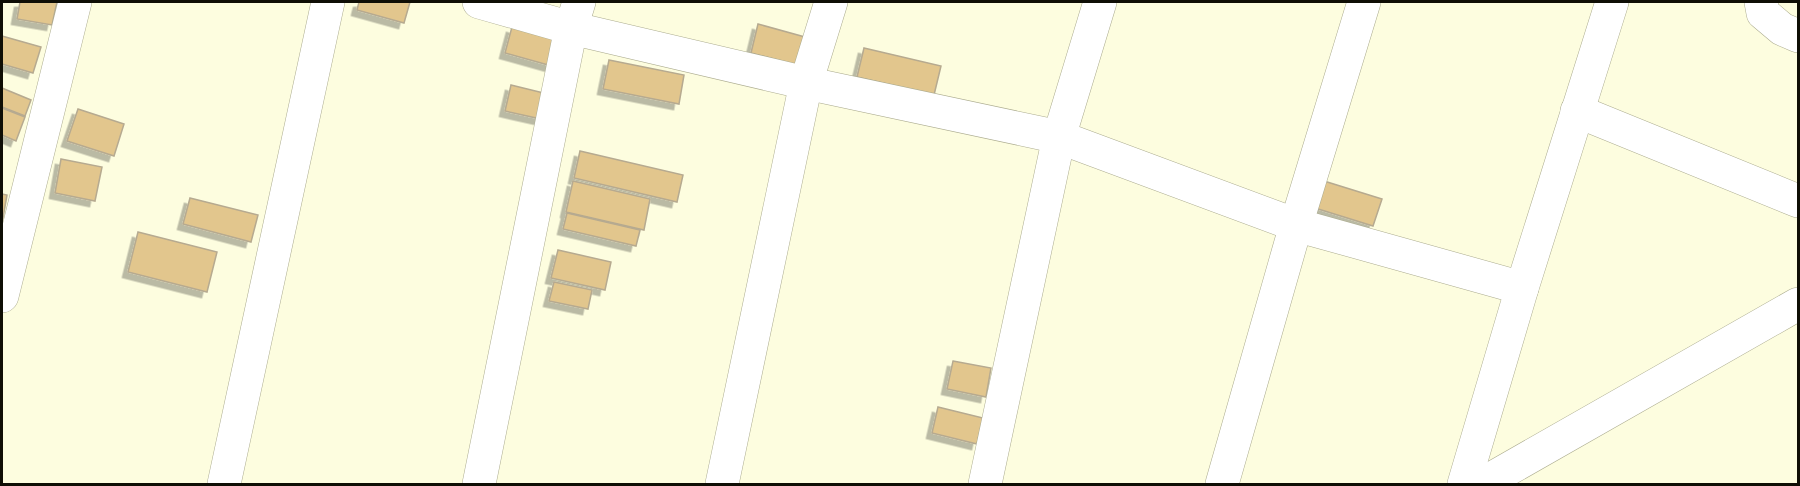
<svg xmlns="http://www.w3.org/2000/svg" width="1800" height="486" font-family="'Playfair Display',serif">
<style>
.building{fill:#e2c68d;stroke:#b6aa90;stroke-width:1.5;filter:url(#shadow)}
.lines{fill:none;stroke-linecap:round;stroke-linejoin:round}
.minor-casing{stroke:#acac90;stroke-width:34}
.minor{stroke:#fff;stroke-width:33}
</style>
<defs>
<filter id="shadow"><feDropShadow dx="-5.5" dy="5.5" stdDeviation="0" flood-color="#0004"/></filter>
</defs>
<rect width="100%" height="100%" fill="#fdfddf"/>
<!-- building -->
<g class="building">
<path d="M20,2H57L52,25L17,19Z"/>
<path d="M359,2H410L404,23L357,10Z"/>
<path d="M758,24L816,40L808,68L751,53Z"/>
<path d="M512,27L565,42L559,68L505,53Z"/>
<path d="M2,36L41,47L33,73L2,64Z"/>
<path d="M864,48L941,66L934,95L857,77Z"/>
<path d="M609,60L684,75L679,104L603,89Z"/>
<path d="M511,85L556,96L550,121L505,111Z"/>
<path d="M2,88L31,100L25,116L2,107Z"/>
<path d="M2,108L25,117L16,141L2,135Z"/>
<path d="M78,109L124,124L114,156L67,141Z"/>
<path d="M580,151L683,175L677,202L574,178Z"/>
<path d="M61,159L102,167L95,201L55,193Z"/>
<path d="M573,181L650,199L644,230L566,212Z"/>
<path d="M1324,181L1382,199L1373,226L1315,208Z"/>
<path d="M2,194L7,195L3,218L2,217Z"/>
<path d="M190,198L258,215L251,242L183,224Z"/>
<path d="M567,213L640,230L636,246L563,229Z"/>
<path d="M138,232L217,252L207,292L128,272Z"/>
<path d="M558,250L611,262L605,290L551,278Z"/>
<path d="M554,282L592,290L588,309L549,301Z"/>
<path d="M953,361L991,368L986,397L947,389Z"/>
<path d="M938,407L983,418L977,444L932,433Z"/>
</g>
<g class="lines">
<defs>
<g id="minor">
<path d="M479,2L571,28L806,83L1059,137L1296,225L1522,288"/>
<path d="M1761,2L1763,13L1782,29L1798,36"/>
<path d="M1577,111L1798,201"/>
<path d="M2,296L75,2"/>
<path d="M224,484L328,2"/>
<path d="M479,484L571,28L579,2"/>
<path d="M722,484L806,83L831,2"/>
<path d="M985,484L1059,137L1100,2"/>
<path d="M1222,484L1296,225L1364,2"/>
<path d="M1464,484L1522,288L1612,2"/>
<path d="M1482,484L1798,304"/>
</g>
</defs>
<!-- minor casing -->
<use href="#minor" class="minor-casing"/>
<!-- minor -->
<use href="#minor" class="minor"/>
</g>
<!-- border -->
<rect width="1800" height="486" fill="none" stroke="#0f0e05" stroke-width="6"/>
</svg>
